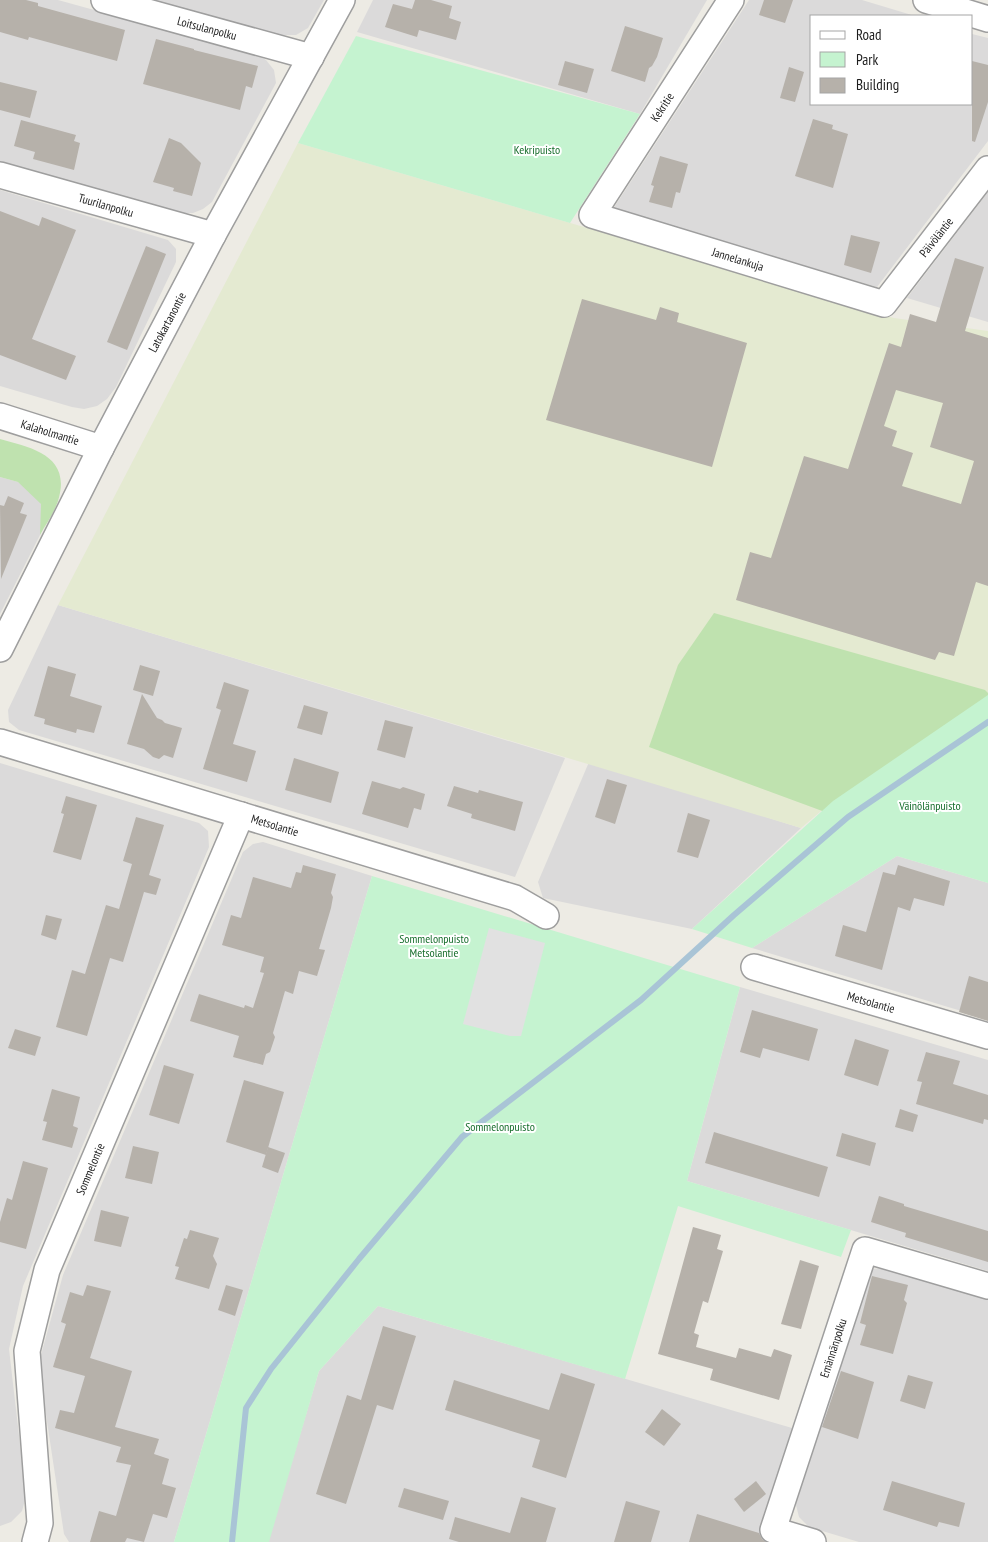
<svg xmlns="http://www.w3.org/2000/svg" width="988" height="1542" font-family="'PT Sans Narrow',sans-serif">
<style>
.residential{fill:#dbdada}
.farmland{fill:#e4ead1}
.grass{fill:#bfe2af}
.park{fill:#c5f3d0}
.parking{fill:#e1e1e1}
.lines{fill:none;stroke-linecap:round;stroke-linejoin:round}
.stream{stroke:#a9c4d6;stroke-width:6}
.building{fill:#b6b1aa;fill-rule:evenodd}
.street-casing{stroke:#9e9e9e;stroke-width:28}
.street{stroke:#fff;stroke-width:25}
.labels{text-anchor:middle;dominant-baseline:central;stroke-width:4;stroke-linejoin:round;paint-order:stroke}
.street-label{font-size:12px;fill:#1d1d1d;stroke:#fff}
.park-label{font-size:12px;fill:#186e2d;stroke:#fff}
</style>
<rect width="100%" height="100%" fill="#edebe4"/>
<!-- residential -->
<g class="residential">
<path d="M0,0H58L257,55L266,60L274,70L276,83L212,202L203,209L193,213H182L0,162Z"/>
<path d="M153,0H324L308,28L296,35H281Z"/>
<path d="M373,0H707L640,114L357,32Z"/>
<path d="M749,0H862L915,16H812V104H972V34L988,38V141L877,287L613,209Z"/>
<path d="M0,190L168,240L176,249V262L116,387L107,399L97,406L84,409L72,407L0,386Z"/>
<path d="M988,192V322L907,298Z"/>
<path d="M0,477L18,482L34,491L41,504L44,516L40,535L0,614Z"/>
<path d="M58,605L565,758L515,877L19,730L9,722L8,710Z"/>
<path d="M589,762L801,828L692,929L543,898L538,882Z"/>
<path d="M0,763L199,823L208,831L209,847L23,1286L9,1349L26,1496L22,1511L11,1522L0,1526Z"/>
<path d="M263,842L372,876L174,1542H69L64,1534L43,1395L41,1355L63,1275L243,852L253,844Z"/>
<path d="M897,856L988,883V1019L752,948Z"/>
<path d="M740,987L988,1060V1271L687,1181Z"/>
<path d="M885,1268L988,1299V1542H859L809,1527L799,1517L795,1501L870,1269Z"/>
<path d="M378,1306L792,1428L758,1541L761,1542H268L319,1371Z"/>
</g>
<!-- farmland -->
<path class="farmland" d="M298,143L894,318L988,331V695L833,801L801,828L58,605Z"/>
<!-- grass -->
<g class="grass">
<path d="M0,439C33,448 72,456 58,501C54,513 46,524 40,535L41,504L18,482L0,477Z"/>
<path d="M714,613L985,690L988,693V707L825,812L649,747L678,665Z"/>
</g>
<!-- park -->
<g class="park">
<path d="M356,36L640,114L570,223L298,143Z"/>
<path d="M988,695V883L897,856L752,948L692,929L833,801Z"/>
<path d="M372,876L740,987L687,1181L851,1230L841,1257L678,1206L625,1379L378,1306L319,1371L269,1542H174Z"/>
</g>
<!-- parking -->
<path class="parking" d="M489,928L545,943L521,1036H510L463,1024Z"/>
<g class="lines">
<!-- stream -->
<path class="stream" d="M232,1542L246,1408L271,1369L359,1259L462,1137L641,1000L734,915L848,817L988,722"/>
</g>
<!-- building -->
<g class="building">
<path d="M0,0H26L38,3V6L125,30L117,61L29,37L28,40L0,32Z"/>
<path d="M415,0H431L452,6L449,18L461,22L456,40L419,30L417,37L385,27L393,4L412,9Z"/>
<path d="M764,0H793L785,23L759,15Z"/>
<path d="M625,26L663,38L657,57L652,66L649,68L645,82L611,71Z"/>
<path d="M156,39L194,49V50L258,66L252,88L246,86L240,110L143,84Z"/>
<path d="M565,61L594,69L587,93L558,85Z"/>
<path d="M972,61L988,65V102L975,142L972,141Z"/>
<path d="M789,67L804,72L795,102L780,98Z"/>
<path d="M0,82L37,91L30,118L0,110Z"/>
<path d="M813,119L833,125L832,129L848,134L833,188L795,176Z"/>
<path d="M21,120L76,135L74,141L80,143L74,170L33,159L35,152L14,146Z"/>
<path d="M169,138L181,143L201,163L192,196L173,191L174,188L153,182Z"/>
<path d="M660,156L688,164L680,193L676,192L672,208L649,202L654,186L651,185Z"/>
<path d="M0,211L39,226L42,217L76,230L32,339L76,356L66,380L0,355Z"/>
<path d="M851,235L880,242L871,273L844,265Z"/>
<path d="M146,246L166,254L127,350L107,342Z"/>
<path d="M955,258L984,267L965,331L988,338V586L976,582L954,656L939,652L935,660L736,600L750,552L771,558L804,456L848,469L889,343L901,347L910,314L936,322ZM896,390L943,403L930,447L974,461L961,504L902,486L913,453L892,446L897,431L884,426Z"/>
<path d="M582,299L656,320L660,307L679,313L677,322L747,343L712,467L546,420Z"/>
<path d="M8,496L24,503L20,513L27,515L1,579L0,505L4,506Z"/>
<path d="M140,665L160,671L153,696L133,690Z"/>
<path d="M48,666L76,674L70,696L102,706L94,733L77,729L76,733L44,724L45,719L34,716Z"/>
<path d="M224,682L249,690L233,744L256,751L247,782L203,769L221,710L216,708Z"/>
<path d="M142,694L157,718L162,720L165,723L182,728L173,758L164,755L159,759L153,757L144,749L127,744Z"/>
<path d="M304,705L328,712L322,735L297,728Z"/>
<path d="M385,720L413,727L405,758L377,750Z"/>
<path d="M294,758L339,772L331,803L285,790Z"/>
<path d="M607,779L627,785L615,824L595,817Z"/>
<path d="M372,781L400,789L403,787L425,794L421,810L414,808L408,828L362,814Z"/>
<path d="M454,786L478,793L479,790L523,802L515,831L471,818L472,814L447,806Z"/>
<path d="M66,796L97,805L81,860L53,852L64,814L61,813Z"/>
<path d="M688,813L710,820L698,858L677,852Z"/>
<path d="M136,817L164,825L149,875L161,879L156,895L144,892L123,962L110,958L87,1036L56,1027L72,970L85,974L106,905L119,909L132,864L123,861Z"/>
<path d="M303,865L336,874L331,893L333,897L331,908L319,949L325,950L317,976L299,971L293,994L285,991L273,1033L275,1037L270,1052L266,1054L263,1065L233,1057L239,1036L190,1021L199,994L244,1008L245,1005L253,1008L264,973L260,972L264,957L222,945L231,915L241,918L253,877L291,888L296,872L301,873Z"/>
<path d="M898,865L950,881L944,906L914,898L910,911L898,907L882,970L835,956L843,925L866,932L883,872L895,875Z"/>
<path d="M46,915L62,919L56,940L41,935Z"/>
<path d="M969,976L988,982V1021L959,1012Z"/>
<path d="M752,1010L818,1029L809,1061L763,1048L760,1058L740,1052Z"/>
<path d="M15,1029L41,1037L35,1056L8,1048Z"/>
<path d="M855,1039L889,1050L878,1086L844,1075Z"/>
<path d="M926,1052L960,1061L953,1084L988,1095V1120L984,1119L983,1124L916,1104L922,1082L917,1081Z"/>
<path d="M164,1065L194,1074L179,1124L149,1115Z"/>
<path d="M244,1080L284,1092L266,1155L226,1142Z"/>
<path d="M52,1089L80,1097L73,1126L78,1128L72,1148L42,1140L47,1122L43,1121Z"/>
<path d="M900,1109L918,1115L913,1132L895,1127Z"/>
<path d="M714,1132L828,1167L819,1197L705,1163Z"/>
<path d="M842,1133L876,1143L870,1166L836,1156Z"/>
<path d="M133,1146L159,1152L152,1184L125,1178Z"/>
<path d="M268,1147L285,1153L278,1173L262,1167Z"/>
<path d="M23,1161L48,1168L26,1249L0,1242V1222L7,1198L12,1200Z"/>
<path d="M879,1196L904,1204V1206L988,1231V1262L905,1237L906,1233L871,1222Z"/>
<path d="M101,1210L129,1217L121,1247L94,1241Z"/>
<path d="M693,1227L721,1235L717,1249L723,1251L708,1303L703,1301L694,1333L699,1335L696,1347L736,1358L739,1348L771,1357L774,1349L792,1355L779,1400L710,1380L713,1369L658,1354Z"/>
<path d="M190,1230L219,1238L213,1256L217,1264L209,1289L175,1279L179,1267L175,1266L184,1238L187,1239Z"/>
<path d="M800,1260L819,1266L801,1329L781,1324Z"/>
<path d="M872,1276L908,1285L904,1300L907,1303L893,1354L860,1345L866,1325L860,1323Z"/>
<path d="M87,1285L111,1291L90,1358L132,1371L115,1427L159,1439L154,1454L169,1459L162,1484L176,1488L167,1518L153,1514L144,1542L127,1538L125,1542H90L99,1511L116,1516L131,1465L116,1462L121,1447L55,1428L60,1410L74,1413L85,1376L53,1367L66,1324L61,1322L70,1292L83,1296Z"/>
<path d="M226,1285L243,1290L235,1316L218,1310Z"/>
<path d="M383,1326L416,1336L393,1410L377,1405L346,1504L316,1494L347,1395L361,1400Z"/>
<path d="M841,1371L874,1382L858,1439L822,1427Z"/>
<path d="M561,1373L595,1384L566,1478L532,1467L540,1440L445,1410L454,1380L549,1410Z"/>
<path d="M908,1375L933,1382L925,1409L900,1401Z"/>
<path d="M662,1409L681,1424L664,1446L645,1432Z"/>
<path d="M756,1481L766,1494L744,1512L734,1499Z"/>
<path d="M892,1481L965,1503L959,1527L939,1522L937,1527L883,1510Z"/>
<path d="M404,1488L449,1501L443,1520L398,1507Z"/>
<path d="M521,1497L556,1508L546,1542H459L449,1539L455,1517L510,1533Z"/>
<path d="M626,1501L660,1511L651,1542H614Z"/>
<path d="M697,1514L759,1533L762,1539L766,1542H689Z"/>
</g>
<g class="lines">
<defs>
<g id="street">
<path d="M104,0L311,57"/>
<path d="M731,0L592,215L884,304L988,169"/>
<path d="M926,0L988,19"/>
<path d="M0,175L213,235"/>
<path d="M0,416L101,448"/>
<path d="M0,649L101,448L213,235L342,0"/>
<path d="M0,742L515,898L546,916"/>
<path d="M754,967L988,1036"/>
<path d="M35,1542L40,1523L27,1351L47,1270L241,815"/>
<path d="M813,1542L773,1530L865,1250L988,1286"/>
</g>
</defs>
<!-- street casing -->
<use href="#street" class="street-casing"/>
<!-- street -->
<use href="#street" class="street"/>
</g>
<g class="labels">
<!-- street labels -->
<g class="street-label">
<text transform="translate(207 28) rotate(15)">Loitsulanpolku</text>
<text transform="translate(662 107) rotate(-57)">Kekritie</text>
<text transform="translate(106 205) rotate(16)">Tuurilanpolku</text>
<text transform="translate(936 237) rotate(-52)">Päivöläntie</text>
<text transform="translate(738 259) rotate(17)">Jannelankuja</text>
<text transform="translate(167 322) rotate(-62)">Latokartanontie</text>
<text transform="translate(50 432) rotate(17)">Kalaholmantie</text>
<text transform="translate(275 825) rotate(17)">Metsolantie</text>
<text transform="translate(871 1002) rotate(16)">Metsolantie</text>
<text transform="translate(90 1169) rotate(-67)">Sommelontie</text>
<text transform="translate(833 1348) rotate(-72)">Emännänpolku</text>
</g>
<!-- park labels -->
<g class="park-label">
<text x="537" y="149">Kekripuisto</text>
<text x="930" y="805">Väinölänpuisto</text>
<text x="434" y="938">Sommelonpuisto<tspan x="434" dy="14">Metsolantie</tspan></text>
<text x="500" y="1126">Sommelonpuisto</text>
</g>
</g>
<!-- legend -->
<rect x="810" y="15" width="162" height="90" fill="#ffffff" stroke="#a5a5a5"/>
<rect x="820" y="31" width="25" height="8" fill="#ffffff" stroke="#a5a5a5"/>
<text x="856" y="40" font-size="15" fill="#1d1d1d">Road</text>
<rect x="820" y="52" width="25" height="15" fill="#c5f3d0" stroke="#a5a5a5"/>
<text x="856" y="65" font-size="15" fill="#1d1d1d">Park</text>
<rect x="820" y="78" width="25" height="15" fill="#b6b1aa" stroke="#a5a5a5"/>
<text x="856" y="90" font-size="15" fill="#1d1d1d">Building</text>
</svg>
